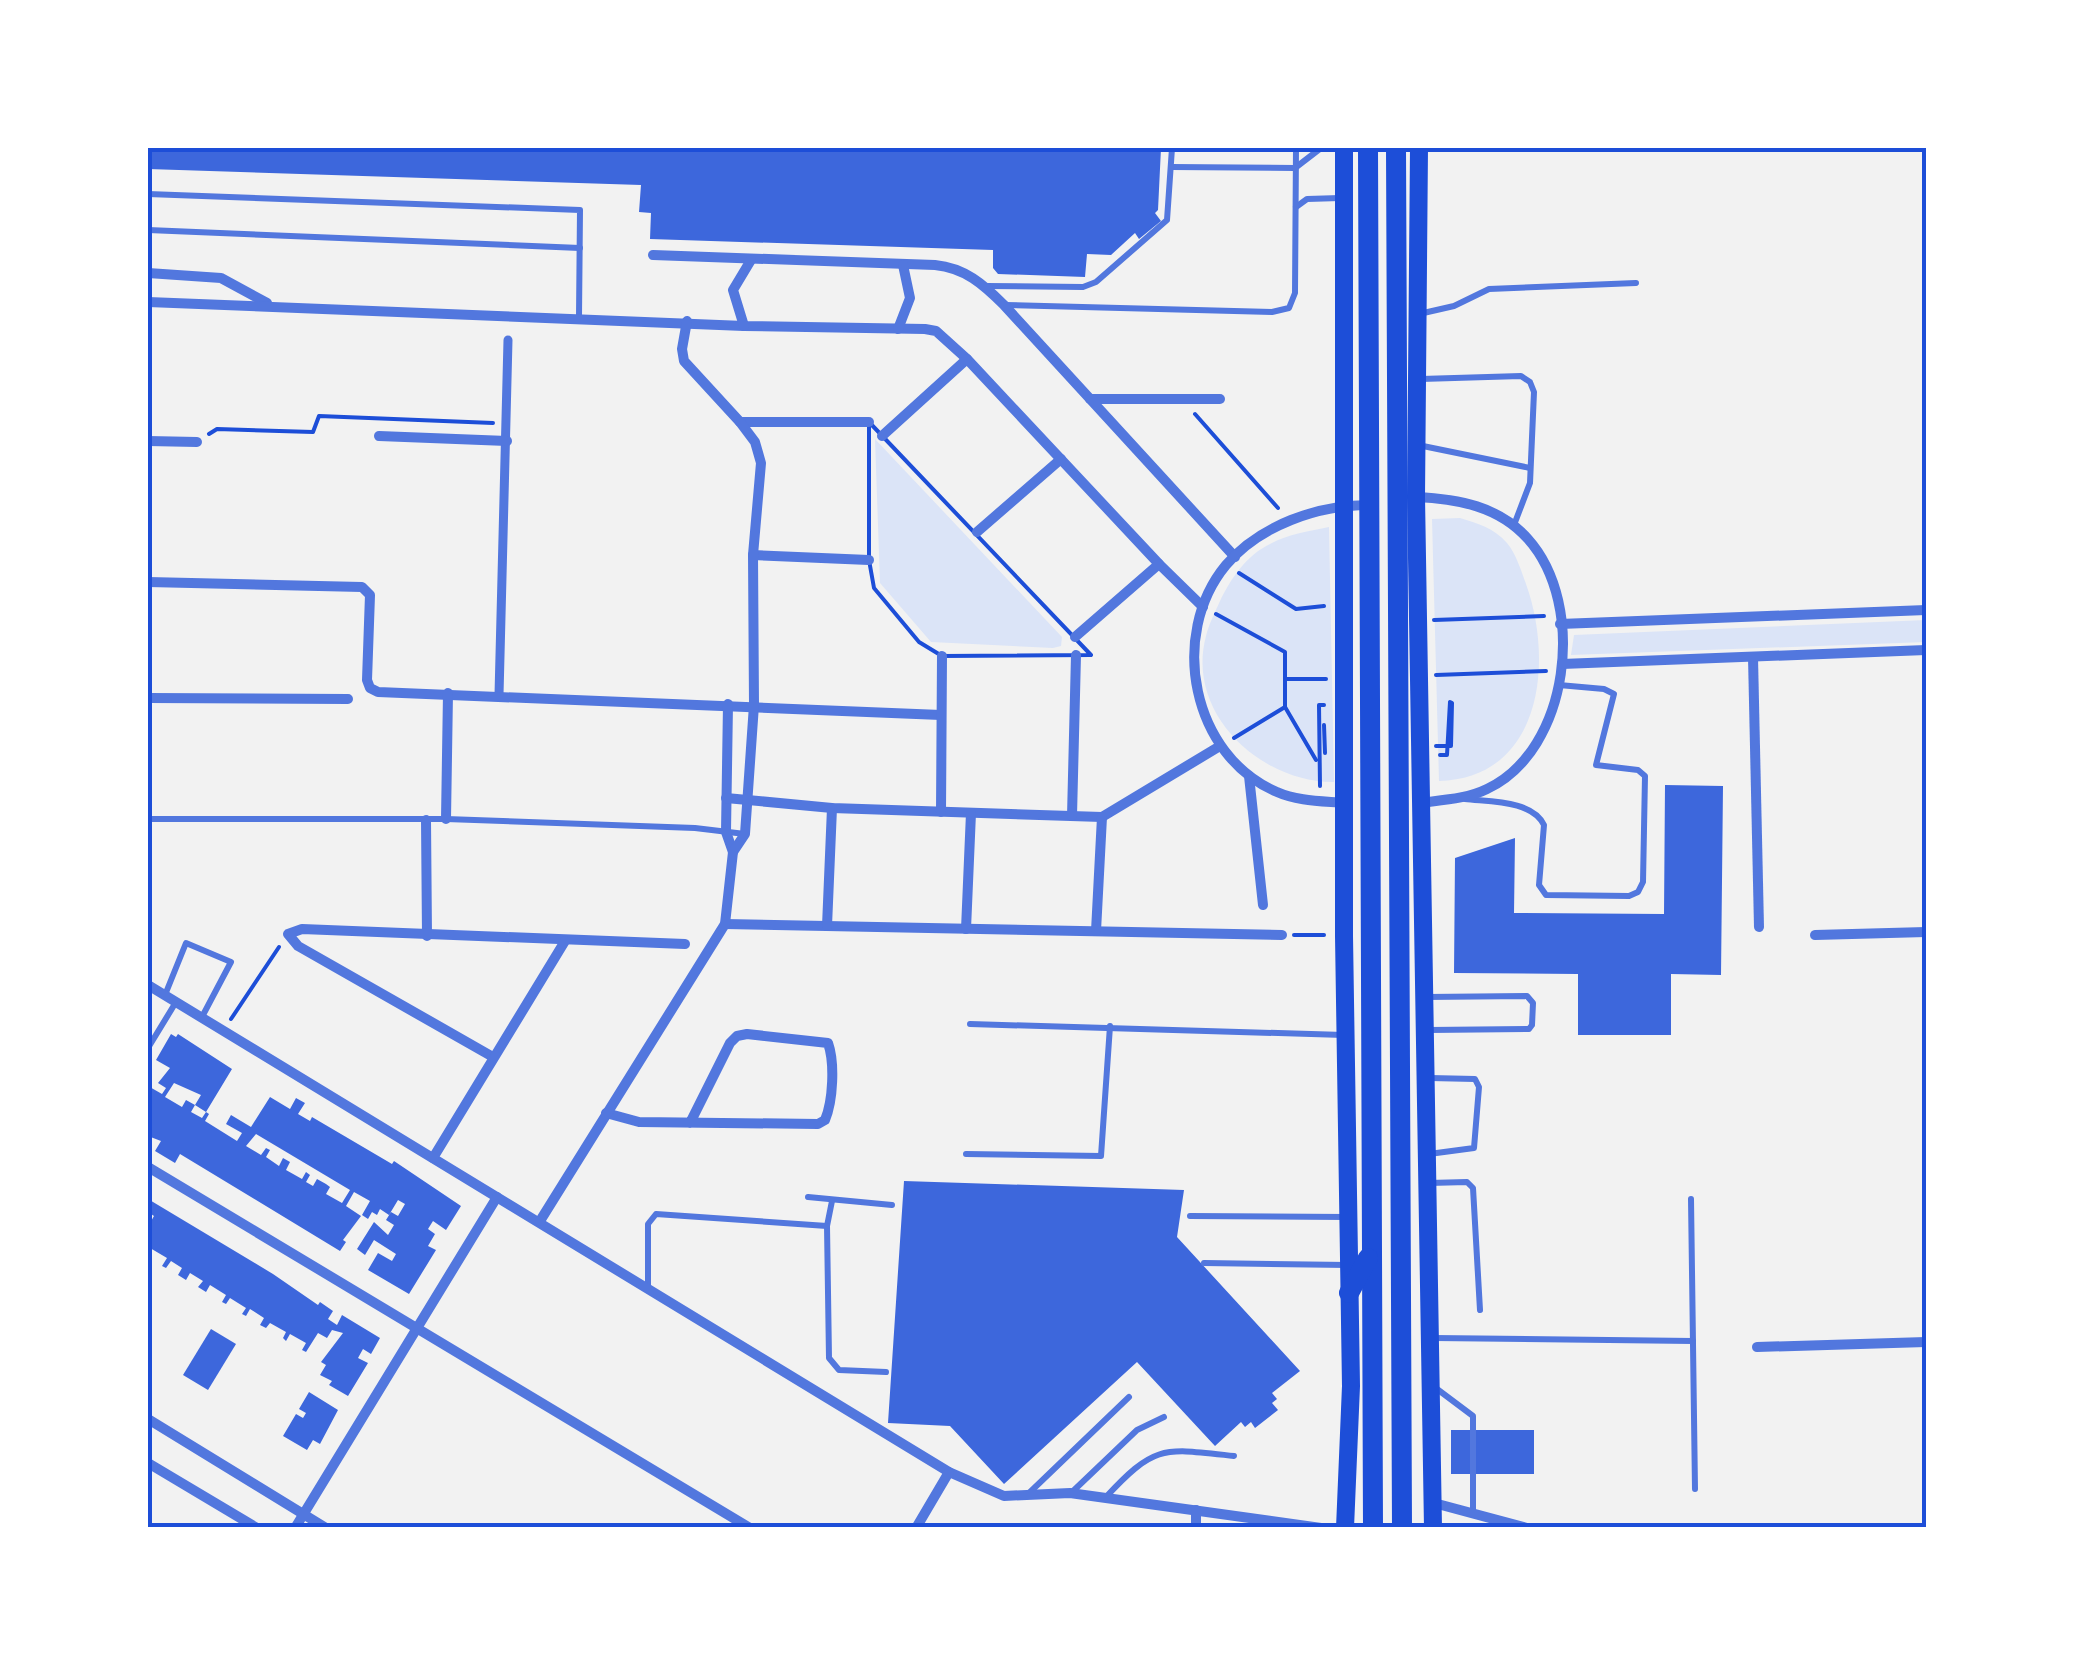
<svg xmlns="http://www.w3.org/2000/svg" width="2074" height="1675" font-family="Georgia,serif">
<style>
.green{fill:#dbe4f7}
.building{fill:#3d67dc;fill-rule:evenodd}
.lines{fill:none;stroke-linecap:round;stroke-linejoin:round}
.path{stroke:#1d4ed8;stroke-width:4}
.service{stroke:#5277de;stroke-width:6}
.pedestrian{stroke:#5277de;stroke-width:9}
.minor{stroke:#5277de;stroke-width:10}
.secondary{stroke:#1d4ed8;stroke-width:18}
.primary{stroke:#1d4ed8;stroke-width:20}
.neatline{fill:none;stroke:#1d4ed8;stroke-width:4}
</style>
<rect width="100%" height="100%" fill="#f2f2f2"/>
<!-- green -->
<g class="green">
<path d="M875,439L1062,637L1061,646L1053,648L931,642L880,583Z"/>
<path d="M1460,518C1477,523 1494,528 1507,543C1516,554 1521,570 1526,584C1554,662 1542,778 1439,781L1432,519Z"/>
<path d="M1329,527L1334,782C1262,783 1185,714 1206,636C1209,624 1215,612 1220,601C1231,578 1247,555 1270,544C1288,534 1310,531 1329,527Z"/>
<path d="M1926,620V642L1571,655L1574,635Z"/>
</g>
<!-- building -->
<g class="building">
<path d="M148,148H1161L1158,210L1155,213L1161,221L1139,239L1135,233L1111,255L1087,254L1085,277L998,274L993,268V250L650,239L651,213L639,212L641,185L148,169Z"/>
<path d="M1665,785L1723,786L1721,975L1671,974V1035H1578V974L1454,973L1455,858L1515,838L1514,913L1664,914Z"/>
<path d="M171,1034L176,1037L178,1034L232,1069L206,1112L195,1105L201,1095L174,1083L165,1097L182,1107L186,1100L195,1105L191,1112L202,1118L206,1112L209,1114L205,1121L237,1141L242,1133L226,1124L231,1115L251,1127L270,1097L290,1109L296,1098L305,1103L298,1114L310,1121L312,1117L392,1164L394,1161L461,1206L446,1230L433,1221L428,1229L435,1234L428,1246L436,1250L409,1294L368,1270L378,1253L392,1261L396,1254L374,1240L365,1255L357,1249L374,1222L388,1235L394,1225L386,1220L391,1212L398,1216L405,1204L398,1200L389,1215L380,1209L377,1215L372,1212L368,1219L362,1215L370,1201L354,1192L346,1206L361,1216L343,1240L346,1242L340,1251L180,1154L175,1163L155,1151L161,1141L148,1136V1086L162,1094L166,1088L158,1083L170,1068L156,1060ZM256,1134L350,1190L342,1203L326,1194L330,1187L326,1184L317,1179L313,1186L306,1182L310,1175L306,1172L302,1179L286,1170L290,1162L283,1158L279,1166L266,1157L270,1150L266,1148L261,1155L246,1146Z"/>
<path d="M904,1181L1184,1190L1177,1237L1300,1371L1272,1393L1277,1399L1272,1403L1278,1410L1255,1428L1251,1422L1245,1427L1241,1422L1215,1446L1137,1362L1004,1484L950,1426L888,1423Z"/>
<path d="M148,1199L273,1274L318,1305L320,1302L333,1311L328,1319L337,1325L342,1315L380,1338L371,1354L363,1349L358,1358L368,1363L348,1396L329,1385L332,1381L320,1375L326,1365L321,1362L343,1333L332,1330L327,1338L318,1333L306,1352L302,1350L306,1343L290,1334L286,1341L283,1338L286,1332L270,1323L266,1328L260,1325L264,1318L250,1309L246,1316L242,1314L246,1308L230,1298L226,1304L222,1302L226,1295L210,1285L206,1292L198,1287L203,1281L190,1273L186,1280L178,1275L182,1268L171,1261L166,1268L162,1266L167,1258L150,1248L148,1252V1222L150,1223L154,1216L148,1212Z"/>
<path d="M211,1329L236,1344L208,1390L183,1375Z"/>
<path d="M309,1392L338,1410L320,1444L313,1440L307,1450L283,1436L296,1414L303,1418L306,1413L299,1409Z"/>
<rect x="1451" y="1430" width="83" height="44"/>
</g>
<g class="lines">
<!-- path -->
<g class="path">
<path d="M1195,414L1278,508"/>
<path d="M869,422L1091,655L942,656L919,642L874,588L869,560Z"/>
<path d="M209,434L217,429L313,432L319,416L493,423"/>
<path d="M1239,573L1296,609L1324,606"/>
<path d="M1216,614L1285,652V707L1316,760"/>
<path d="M1434,620L1544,616"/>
<path d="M1436,675L1546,671"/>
<path d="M1285,679H1326"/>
<path d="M1324,725L1325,753"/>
<path d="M1234,738L1285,707"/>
<path d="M1436,746H1451L1452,703L1450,702L1447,755H1440"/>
<path d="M1320,786L1319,705H1324"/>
<path d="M1294,935H1324"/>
<path d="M231,1019L279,947"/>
</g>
<!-- service -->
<g class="service">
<path d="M1171,167L1295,168L1321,148"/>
<path d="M148,194L580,210L579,317"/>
<path d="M1296,207L1307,199L1340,198"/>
<path d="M148,230L580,248"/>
<path d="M986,286L1083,287L1096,282L1167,220L1172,148"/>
<path d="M1005,305L1272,312L1289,308L1295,293L1296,148"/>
<path d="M1419,314L1454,306L1489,289L1636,283"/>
<path d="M1421,379L1521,376L1530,382L1534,392L1530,483L1514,525"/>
<path d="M1418,445L1530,468"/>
<path d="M1465,799C1489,802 1532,800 1544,825L1539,885L1546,895L1629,896L1638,892L1643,882L1645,776L1638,770L1596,765L1614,694L1604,689L1559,685"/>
<path d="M148,819H446L695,828L745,834"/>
<path d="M165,995L186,943L231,962L202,1017"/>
<path d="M1426,997L1527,996L1533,1003L1532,1025L1529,1029L1429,1030"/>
<path d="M970,1024L1344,1035"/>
<path d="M148,1048L176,1002"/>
<path d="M966,1154L1101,1156L1110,1026"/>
<path d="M1429,1154L1474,1148L1479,1087L1475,1079L1430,1078"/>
<path d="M1429,1183L1467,1182L1473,1188L1480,1310"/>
<path d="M808,1197L892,1205"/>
<path d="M1691,1199L1695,1489"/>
<path d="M832,1201L827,1226L829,1358L839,1370L886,1372"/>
<path d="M1190,1216L1347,1217"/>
<path d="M1204,1263L1348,1265"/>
<path d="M648,1288V1224L656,1214L827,1226"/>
<path d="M1434,1338L1693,1341"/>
<path d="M1433,1386L1473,1416V1513"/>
<path d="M1071,1493L1137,1430L1164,1417"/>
<path d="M1028,1494L1129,1397"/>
<path d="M1105,1498C1155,1444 1163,1448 1234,1456"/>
</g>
<!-- pedestrian -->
<path class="pedestrian" d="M499,695L508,340"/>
<!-- minor -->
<g class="minor">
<path d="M653,255L935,265C965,268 983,284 1004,305L1235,557"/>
<path d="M148,273L221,278L267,303"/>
<path d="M148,302L744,326L925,329L936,331L967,359L1159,564L1203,607"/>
<path d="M744,326L733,290L751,260"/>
<path d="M898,329L910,298L903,265"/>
<path d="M1090,399H1220"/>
<path d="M740,422H869"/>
<path d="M379,436L507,441"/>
<path d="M882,436L967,359"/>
<path d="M148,441L197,442"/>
<path d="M1416,497C1458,499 1499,506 1528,539C1587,605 1570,750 1487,789C1467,799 1442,800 1419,803"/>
<path d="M977,532L1061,459"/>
<path d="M753,555L869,560"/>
<path d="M148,582L362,587L370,595L367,680L370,688L378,692L941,715"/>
<path d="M1560,624L1926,610"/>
<path d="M1075,637L1159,564"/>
<path d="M1753,657L1759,927"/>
<path d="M1562,664L1926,650"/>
<path d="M148,698L348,699"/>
<path d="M728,704L726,832L733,852"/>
<path d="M1249,776L1263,905"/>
<path d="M726,798L832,808L1102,817L1220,746"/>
<path d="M1344,803C1322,801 1297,801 1277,792C1192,756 1168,635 1226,565C1260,525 1318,505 1369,505"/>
<path d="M941,812L942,656"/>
<path d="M1072,816L1076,655"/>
<path d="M446,819L448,693"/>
<path d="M426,820L427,936"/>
<path d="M725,924L1282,935"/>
<path d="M827,926L832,808"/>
<path d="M966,929L971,813"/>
<path d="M1096,931L1102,817"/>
<path d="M1815,935L1926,932"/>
<path d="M148,985L949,1472L1004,1496L1070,1493L1321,1528"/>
<path d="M493,1057L298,946L288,934L302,929L685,944"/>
<path d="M606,1113L639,1122L818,1124L825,1120C833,1101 835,1063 828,1043L747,1034L737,1036L730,1043L690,1123"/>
<path d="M433,1158L565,941"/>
<path d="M148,1167L750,1528"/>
<path d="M540,1221L725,924L733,852L745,834L754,705L753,555L761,463L755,442L740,422L684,361L682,349L687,321"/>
<path d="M1757,1347L1926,1342"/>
<path d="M148,1419L326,1528"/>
<path d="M148,1463L257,1528"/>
<path d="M1434,1503L1527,1528"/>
<path d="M295,1528L497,1197"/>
<path d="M916,1528L949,1472"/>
<path d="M1196,1528V1510"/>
</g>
<!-- secondary -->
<g class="secondary">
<path d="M1344,148V936L1351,1386L1345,1528"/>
<path d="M1419,148L1416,497L1433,1528"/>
</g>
<!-- primary -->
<g class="primary">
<path d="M1368,148L1373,1528"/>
<path d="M1396,148L1402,1528"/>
<path d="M1349,1293L1368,1258"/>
</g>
</g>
<!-- border -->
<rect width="2074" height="1675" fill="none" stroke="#ffffff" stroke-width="300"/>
<rect x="150" y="150" width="1774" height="1375" class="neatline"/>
</svg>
